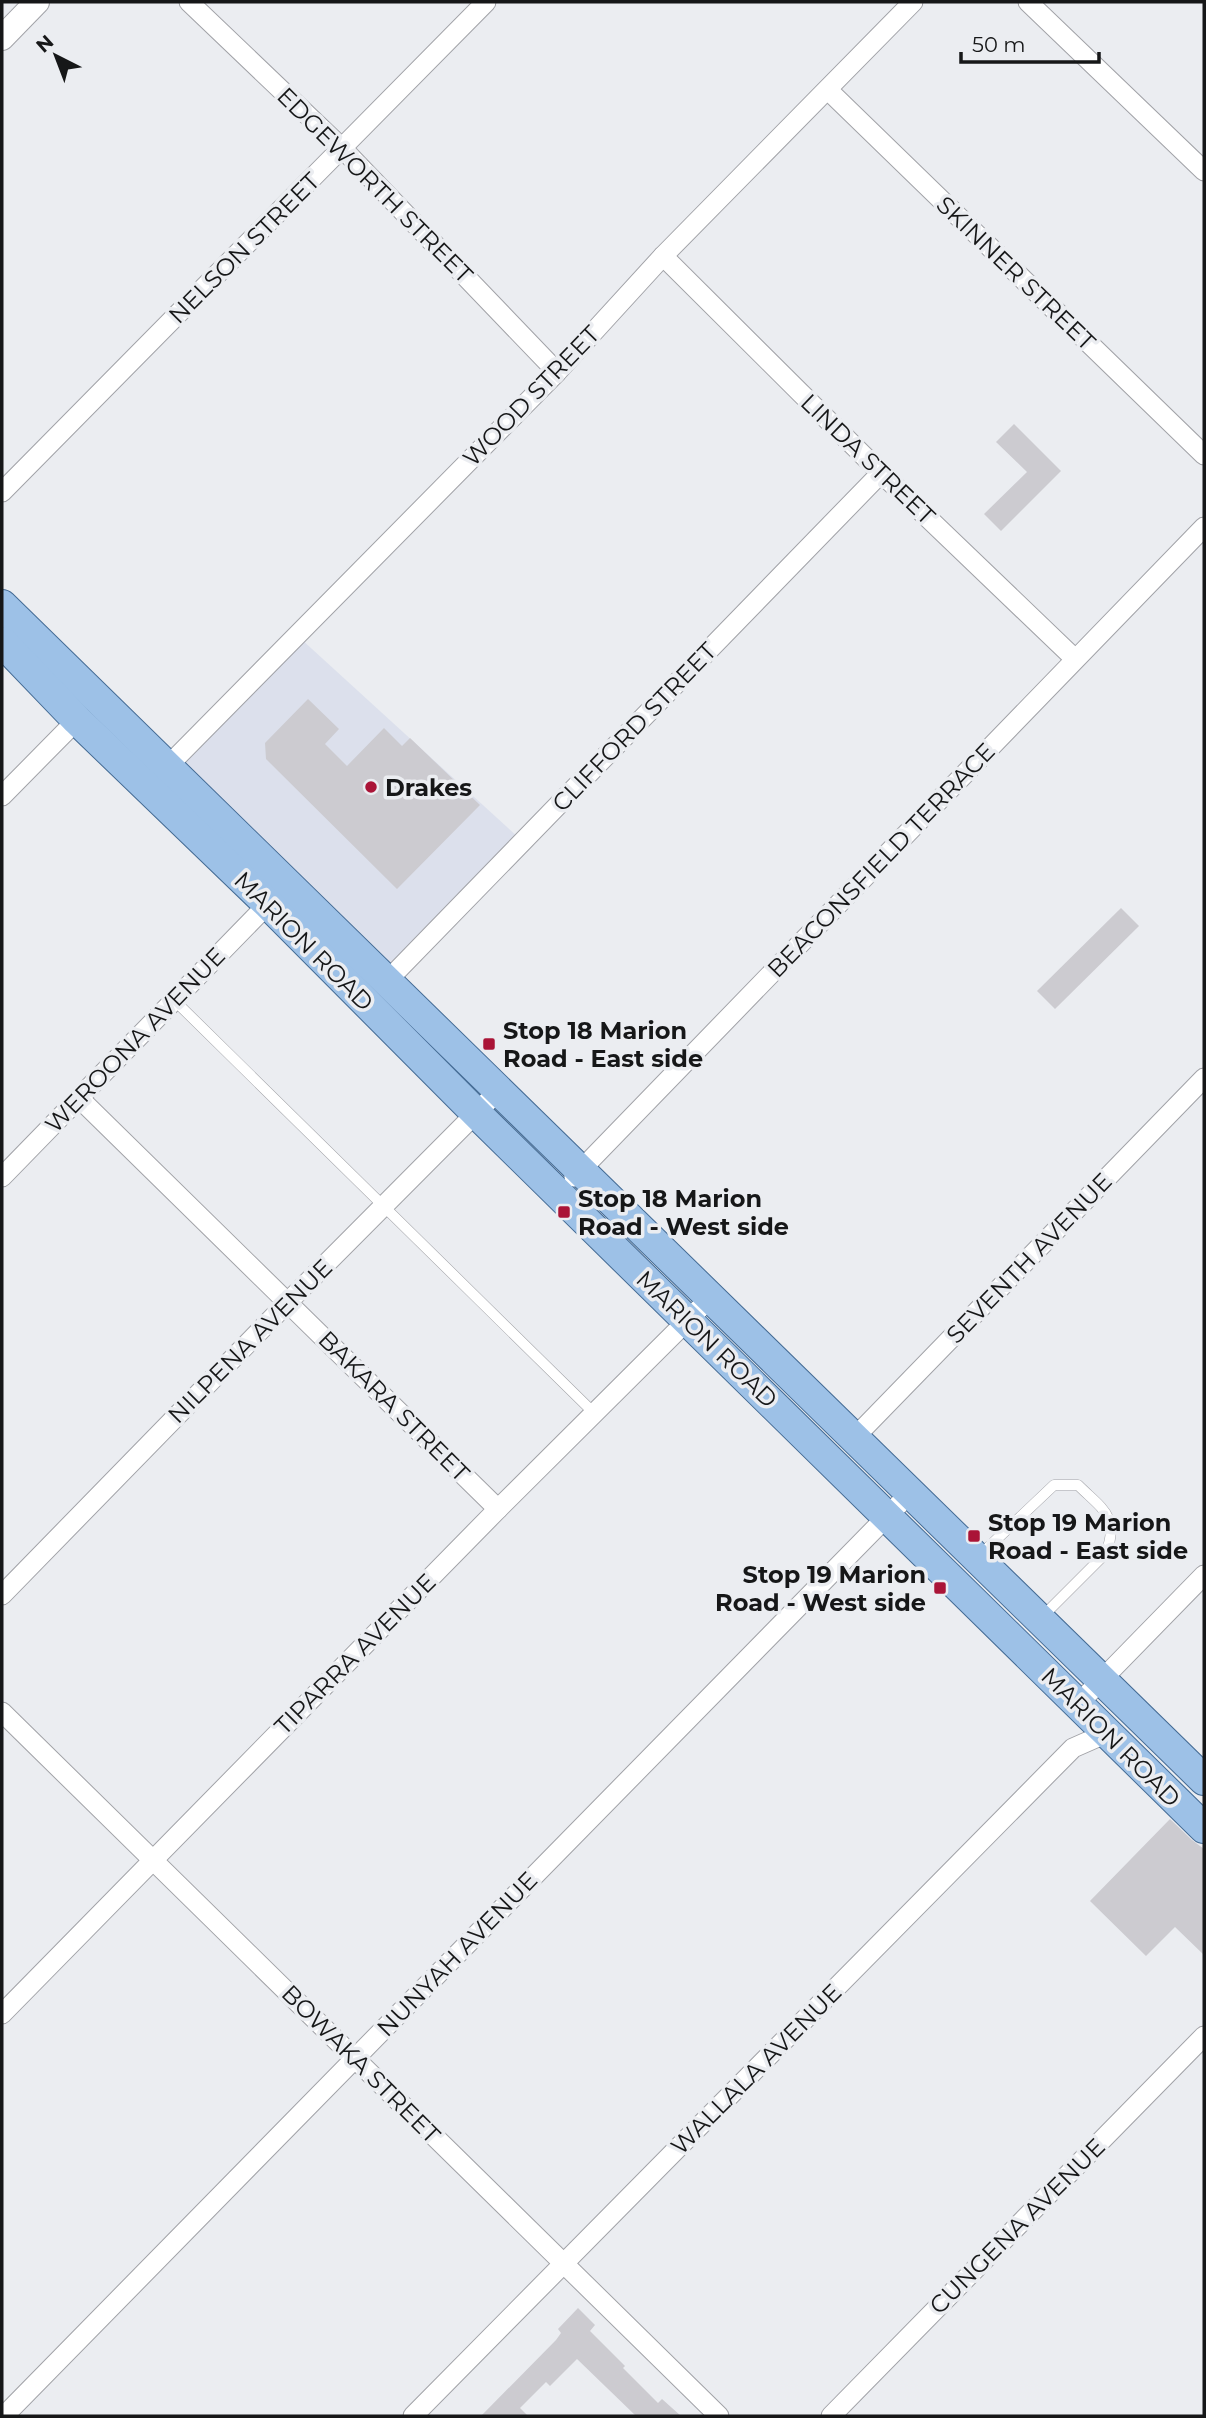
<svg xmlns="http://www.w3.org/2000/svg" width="1206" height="2418" font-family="Montserrat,sans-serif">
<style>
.built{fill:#dce0ec}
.building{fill:#cccbd0}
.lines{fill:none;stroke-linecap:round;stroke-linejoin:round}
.service-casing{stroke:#a1a2a7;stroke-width:11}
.minor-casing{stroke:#a1a2a7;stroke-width:21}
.tertiary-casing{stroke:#a1a2a7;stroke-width:26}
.primary-casing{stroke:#446b94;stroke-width:32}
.service{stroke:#fff;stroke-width:10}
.minor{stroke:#fff;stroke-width:19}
.tertiary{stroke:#fff;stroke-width:24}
.primary{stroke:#9dc1e7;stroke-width:30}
.poi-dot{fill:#aa1437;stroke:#ebedf1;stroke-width:2.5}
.labels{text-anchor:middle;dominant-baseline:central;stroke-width:7;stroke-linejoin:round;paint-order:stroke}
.street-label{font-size:24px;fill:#161718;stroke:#ebedf1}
.poi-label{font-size:24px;font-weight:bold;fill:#161718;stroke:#ebedf1;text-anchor:start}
</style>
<rect width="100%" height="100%" fill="#ebedf1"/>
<!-- built -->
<path class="built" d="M300,638L519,838L381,974L176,766Z"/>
<!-- building -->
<g class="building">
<path d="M1014,424L1061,471L1001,531L984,514L1027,472L996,442Z"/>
<path d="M308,699L339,729L325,744L347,766L384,728L402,746L410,738L480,805L397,889L266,759L265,743Z"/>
<path d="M1121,908L1139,926L1055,1009L1037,991Z"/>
<path d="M1170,1819L1192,1840L1204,1849V1955L1175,1927L1146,1956L1090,1901Z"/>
<path d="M578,2308L595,2325L590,2331L625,2366L623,2368L658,2403L662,2399L681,2416H636L577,2359L550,2386L546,2382L520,2408L528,2416H481L556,2340L561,2333L558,2329Z"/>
</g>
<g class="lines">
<defs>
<g id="service">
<path d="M174,1000L594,1413"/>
<path d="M979,1556L1054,1485H1078C1102,1509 1120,1516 1106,1553L1042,1617"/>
</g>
<g id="minor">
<path d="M189,2L343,149L557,372"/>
<path d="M1028,2L1204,171"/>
<path d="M828,90L1204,455"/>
<path d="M663,256L881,473L1075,659"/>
<path d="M2,492L486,2"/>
<path d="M159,775L557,372L663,256L913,2"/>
<path d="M2,796L77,720"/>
<path d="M388,980L881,473"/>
<path d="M79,1098L498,1509"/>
<path d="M2,1177L268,904"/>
<path d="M574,1177L1204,527"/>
<path d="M854,1438L1204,1078"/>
<path d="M2,1595L288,1302L500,1089"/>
<path d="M1078,1704L1204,1575"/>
<path d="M2,1712L719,2416"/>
<path d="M2,2014L498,1509L711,1297"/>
<path d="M4,2416L910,1493"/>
<path d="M413,2416L1073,1748L1107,1733"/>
<path d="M831,2416L1204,2036"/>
</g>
<path id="tertiary" d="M2,38L37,2"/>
<g id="primary">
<path d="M2,605L1204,1780"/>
<path d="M2,642L77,720L268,904L477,1114L1204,1828"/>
</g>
</defs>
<!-- service casing -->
<use href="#service" class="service-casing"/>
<!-- minor casing -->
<use href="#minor" class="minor-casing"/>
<!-- tertiary casing -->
<use href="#tertiary" class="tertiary-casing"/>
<!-- primary casing -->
<use href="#primary" class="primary-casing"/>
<!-- service -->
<use href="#service" class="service"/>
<!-- minor -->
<use href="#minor" class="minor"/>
<!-- tertiary -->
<use href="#tertiary" class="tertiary"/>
<!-- primary -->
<use href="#primary" class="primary"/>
</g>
<!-- markers -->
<g class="poi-dot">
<circle cx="371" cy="787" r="7"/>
<rect x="482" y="1037" width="14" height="14" rx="3.5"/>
<rect x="557" y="1205" width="14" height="14" rx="3.5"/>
<rect x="967" y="1529" width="14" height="14" rx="3.5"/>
<rect x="933" y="1581" width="14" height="14" rx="3.5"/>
</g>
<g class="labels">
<!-- street labels -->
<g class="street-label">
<text transform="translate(375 185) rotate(45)">EDGEWORTH STREET</text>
<text transform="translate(244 248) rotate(-45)">NELSON STREET</text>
<text transform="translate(1016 273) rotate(44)">SKINNER STREET</text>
<text transform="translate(531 396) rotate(-46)">WOOD STREET</text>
<text transform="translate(868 459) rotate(44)">LINDA STREET</text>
<text transform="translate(634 727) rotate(-46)">CLIFFORD STREET</text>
<text transform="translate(881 860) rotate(-46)">BEACONSFIELD TERRACE</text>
<text transform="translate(304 941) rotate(45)">MARION ROAD</text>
<text transform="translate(135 1040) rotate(-46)">WEROONA AVENUE</text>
<text transform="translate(1029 1258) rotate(-46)">SEVENTH AVENUE</text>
<text transform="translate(707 1339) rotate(44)">MARION ROAD</text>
<text transform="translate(250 1341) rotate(-45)">NILPENA AVENUE</text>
<text transform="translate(394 1406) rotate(45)">BAKARA STREET</text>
<text transform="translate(355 1654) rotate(-45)">TIPARRA AVENUE</text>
<text transform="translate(1111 1737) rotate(45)">MARION ROAD</text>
<text transform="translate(457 1954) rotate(-46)">NUNYAH AVENUE</text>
<text transform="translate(361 2064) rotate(45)">BOWAKA STREET</text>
<text transform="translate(756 2069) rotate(-45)">WALLALA AVENUE</text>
<text transform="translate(1017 2226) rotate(-45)">CUNGENA AVENUE</text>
</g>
<!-- poi labels -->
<g class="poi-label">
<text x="385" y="787">Drakes</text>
<text x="503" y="1030">Stop 18 Marion<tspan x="503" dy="28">Road - East side</tspan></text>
<text x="578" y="1198">Stop 18 Marion<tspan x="578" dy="28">Road - West side</tspan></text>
<text x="988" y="1522">Stop 19 Marion<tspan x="988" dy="28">Road - East side</tspan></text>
<text x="926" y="1574" text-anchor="end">Stop 19 Marion<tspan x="926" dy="28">Road - West side</tspan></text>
</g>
</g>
<!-- border -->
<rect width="1206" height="2418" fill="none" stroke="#161718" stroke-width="7"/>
<!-- north arrow -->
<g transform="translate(56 56) rotate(318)" stroke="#ebedf1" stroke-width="5" paint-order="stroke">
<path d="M0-5L12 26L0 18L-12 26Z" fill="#161718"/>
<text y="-10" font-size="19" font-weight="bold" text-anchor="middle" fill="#161718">N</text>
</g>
<!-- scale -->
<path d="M961 52v10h138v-10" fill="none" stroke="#161718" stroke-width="3.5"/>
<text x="972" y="52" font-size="21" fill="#161718" stroke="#ebedf1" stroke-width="5" paint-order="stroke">50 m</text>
</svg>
